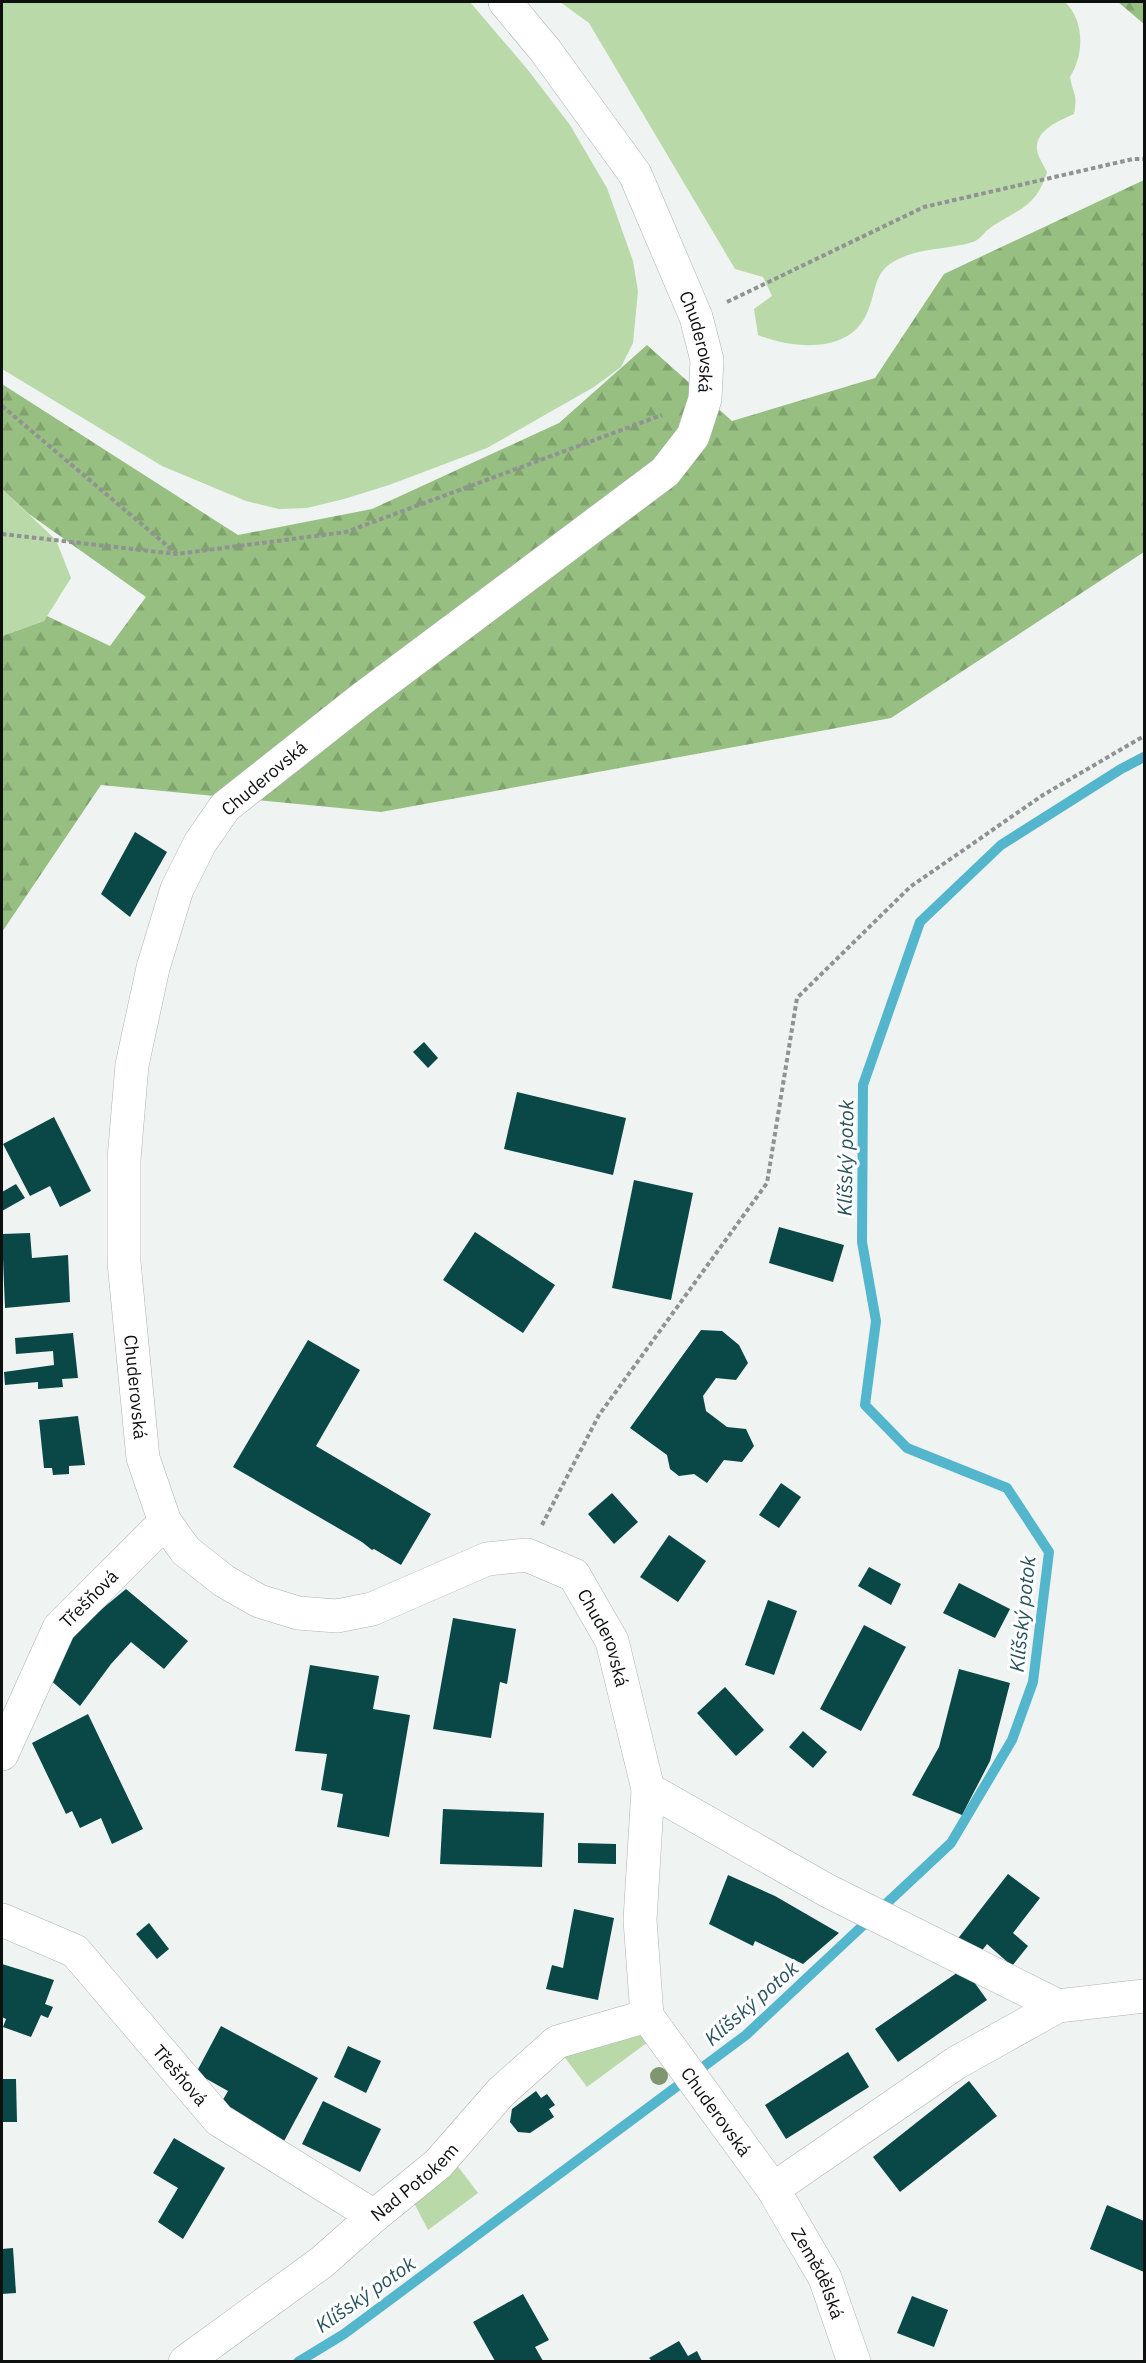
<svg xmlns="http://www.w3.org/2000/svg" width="1146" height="2363" font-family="'IBM Plex Sans',sans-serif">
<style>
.green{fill:#b9daa8}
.forest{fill:url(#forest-firs)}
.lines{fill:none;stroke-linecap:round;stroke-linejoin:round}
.stream{stroke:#54b6cc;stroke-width:10}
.building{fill:#0a4747}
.minor-casing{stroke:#afb3b2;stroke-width:34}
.path{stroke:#909392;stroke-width:4;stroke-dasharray:4.5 3;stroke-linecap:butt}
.minor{stroke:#fff;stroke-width:33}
.tree{fill:#809671}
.labels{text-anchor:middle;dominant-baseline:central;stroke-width:6;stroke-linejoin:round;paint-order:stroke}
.street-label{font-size:18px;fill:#0e100f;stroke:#fff}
.water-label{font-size:20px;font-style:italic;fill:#29545e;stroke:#fff}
</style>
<defs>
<pattern id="forest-firs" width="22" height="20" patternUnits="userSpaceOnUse" patternTransform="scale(1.5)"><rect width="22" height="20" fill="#96bf81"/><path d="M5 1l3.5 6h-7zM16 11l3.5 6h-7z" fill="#80a36e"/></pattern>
</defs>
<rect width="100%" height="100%" fill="#eff3f2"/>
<!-- green -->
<g class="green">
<path d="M2,2H470L528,70L570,125L607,188L633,261L638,291L633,343L621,367L594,387L487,448L389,485L344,499L307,508L279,509L246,501L162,466L2,369Z"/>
<path d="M560,2H1065C1085,21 1084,55 1070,77C1073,95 1078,93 1074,114C1059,121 1035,130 1037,150C1038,157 1044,166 1047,172C1036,208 1018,209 990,228C984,232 980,240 973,242C947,250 918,247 893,262C873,274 876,294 867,313C850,354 793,349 758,335L754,309L772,296L763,277L735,269L589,23Z"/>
<path d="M2,489L56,540L71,578L44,621L2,636Z"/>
<path d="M639,2030L648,2042L587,2087L563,2055Z"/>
<path d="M456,2164L478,2193L428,2230L414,2203Z"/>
</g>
<!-- forest -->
<g class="forest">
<path d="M1118,2H1144V24Z"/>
<path d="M1144,180V552L891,718L381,812L101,785L2,932V636L44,621L47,616L110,646L146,597L29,514L2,489V384L238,535L372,509L559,423L647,345L732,421L875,378L944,274Z"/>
</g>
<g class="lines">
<!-- stream -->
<path class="stream" d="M298,2362L344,2334L746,2035L951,1843L1012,1740L1033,1682L1049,1552L1007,1488L907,1448L865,1405L876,1321L862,1242L863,1085L920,922L1001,845L1121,769L1144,757"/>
</g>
<!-- building -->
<g class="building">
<path d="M135,832L167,852L130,917L101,894Z"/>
<path d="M424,1042L438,1058L428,1068L413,1052Z"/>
<path d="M517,1092L626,1118L613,1175L504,1149Z"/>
<path d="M54,1117L91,1191L60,1207L50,1186L30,1196L3,1144Z"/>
<path d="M634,1180L693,1193L671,1300L612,1288Z"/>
<path d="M16,1184L25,1198L2,1211V1192Z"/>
<path d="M779,1227L844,1245L833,1282L769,1263Z"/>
<path d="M475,1232L555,1285L523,1333L443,1280Z"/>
<path d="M30,1233L32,1258L68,1255L70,1302L5,1308L2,1234Z"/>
<path d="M701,1330L722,1331L739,1345L748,1363L736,1380L716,1378L703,1396L706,1411L727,1427L746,1429L754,1446L742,1462L724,1460L707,1483L694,1474L679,1476L670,1469L667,1455L630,1428Z"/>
<path d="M73,1333L78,1378L62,1379L63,1387L38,1389V1382L5,1385L4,1372L54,1365L53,1351L16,1354L15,1338Z"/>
<path d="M308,1340L360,1370L316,1446L431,1514L401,1565L374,1549L372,1550L362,1542L233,1467Z"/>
<path d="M78,1416L85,1465L69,1466V1474L53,1475L52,1468H44L39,1420Z"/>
<path d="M781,1483L801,1497L779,1528L759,1515Z"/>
<path d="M612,1493L638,1522L614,1544L588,1514Z"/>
<path d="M669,1535L706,1561L678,1602L640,1577Z"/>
<path d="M869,1567L901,1584L891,1605L858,1586Z"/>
<path d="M959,1583L1010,1609L995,1638L943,1613Z"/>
<path d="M126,1589L188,1641L164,1669L131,1642L111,1664L80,1706L48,1678L74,1632Z"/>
<path d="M768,1600L797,1611L774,1675L745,1665Z"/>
<path d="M453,1618L516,1629L507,1684L500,1682L491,1738L433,1729Z"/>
<path d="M864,1625L906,1647L861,1731L820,1709Z"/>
<path d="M310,1665L379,1676L373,1709L410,1715L389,1837L337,1827L343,1794L321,1790L327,1754L295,1751Z"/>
<path d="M959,1669L1010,1683L990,1761L962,1815L912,1795L939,1747Z"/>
<path d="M725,1687L764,1730L736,1756L697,1713Z"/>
<path d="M88,1714L143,1829L112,1844L101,1818L80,1828L72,1811L66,1814L32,1743Z"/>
<path d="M803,1731L827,1752L813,1768L789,1747Z"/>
<path d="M443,1809L544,1813L542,1867L440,1864Z"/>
<path d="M578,1843L616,1844V1864L578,1863Z"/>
<path d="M1008,1874L1040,1898L1013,1933L1028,1946L1012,1966L987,1944L977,1957L956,1941Z"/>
<path d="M728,1875L775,1896L839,1933L803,1964L755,1941L753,1946L709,1924Z"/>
<path d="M574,1909L614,1918L598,2000L546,1989L552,1965L563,1968Z"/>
<path d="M149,1923L169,1949L157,1959L136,1934Z"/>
<path d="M2,1964L54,1980L45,2004L53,2007L48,2018L41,2015L31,2037L3,2027L6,2019L2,2017Z"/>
<path d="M964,1968L987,2000L898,2062L875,2029Z"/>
<path d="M221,2026L318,2078L283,2143L221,2103L228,2091L196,2073Z"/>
<path d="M348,2046L381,2061L366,2093L334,2077Z"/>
<path d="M848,2052L869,2087L786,2139L765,2105Z"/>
<path d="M2,2079H16L17,2122H2Z"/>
<path d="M969,2081L997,2116L900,2192L873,2157Z"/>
<path d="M536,2091L541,2098L547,2094L555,2105L549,2109L554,2117L530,2133L518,2132L510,2122L512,2109Z"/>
<path d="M323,2101L381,2129L360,2172L302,2144Z"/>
<path d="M174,2138L225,2168L183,2239L158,2222L178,2188L153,2173Z"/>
<path d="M1107,2205L1144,2221V2272L1090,2249Z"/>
<path d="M13,2248L16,2293L2,2294V2249Z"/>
<path d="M523,2294L549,2340L535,2347L543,2361H495L473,2322Z"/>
<path d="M912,2296L948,2310L934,2347L897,2333Z"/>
<path d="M679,2341L688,2356L697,2351L702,2361H652L649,2358Z"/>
</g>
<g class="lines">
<defs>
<g id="minor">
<path id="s1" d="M505,2L545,50L635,174L696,317L707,360L705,399L693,436L665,472L363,698L225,807L200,843L177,889L153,968L132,1065L124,1159V1262L143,1458L165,1522L186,1551L224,1581L259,1601L298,1613L337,1616L372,1609L487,1559L527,1555L574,1575L612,1641L648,1789L640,1920L647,2016L773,2189L825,2278L854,2362"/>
<path id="s2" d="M2,1754L59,1628L165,1522"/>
<path d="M648,1789L828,1891L1058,2006"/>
<path id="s3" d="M2,1920L75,1951L219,2120L374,2216"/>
<path d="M773,2189L956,2063L1058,2006L1144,1996"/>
<path id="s4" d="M185,2362L322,2262L374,2216L438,2164L501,2092L557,2042L647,2016"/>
</g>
</defs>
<!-- minor casing -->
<use href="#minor" class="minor-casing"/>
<!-- path -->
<g class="path">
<path d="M727,302L924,207L1133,159H1144"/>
<path d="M2,406L177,554L346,532L662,415"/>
<path d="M2,534L176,554"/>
<path d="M542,1525L599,1415L767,1183L797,998L910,887L1043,795L1144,736"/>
</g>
<!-- minor -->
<use href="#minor" class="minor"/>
</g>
<!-- trees -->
<circle class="tree" cx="659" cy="2076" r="9"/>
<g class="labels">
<!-- street labels -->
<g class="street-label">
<text stroke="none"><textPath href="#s1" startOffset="396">Chuderovská</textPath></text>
<text transform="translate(264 778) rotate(-40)">Chuderovská</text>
<text stroke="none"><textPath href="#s1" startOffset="1692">Chuderovská</textPath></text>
<text stroke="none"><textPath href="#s2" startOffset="180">Třešňová</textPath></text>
<text stroke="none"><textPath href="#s1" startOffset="2358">Chuderovská</textPath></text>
<text stroke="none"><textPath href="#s3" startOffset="242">Třešňová</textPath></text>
<text stroke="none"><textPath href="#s1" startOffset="2862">Chuderovská</textPath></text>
<text stroke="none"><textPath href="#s4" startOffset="292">Nad Potokem</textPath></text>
<text stroke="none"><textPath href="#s1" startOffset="3054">Zemědělská</textPath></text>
</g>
<!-- water labels -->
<g class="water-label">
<text transform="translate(845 1158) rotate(-89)">Klíšský potok</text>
<text transform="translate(1022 1614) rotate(-84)">Klíšský potok</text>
<text transform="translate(751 2003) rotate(-41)">Klíšský potok</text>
<text transform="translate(365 2294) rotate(-35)">Klíšský potok</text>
</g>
</g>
<!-- border -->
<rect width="1146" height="2363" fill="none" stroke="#0e100f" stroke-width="6"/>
</svg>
